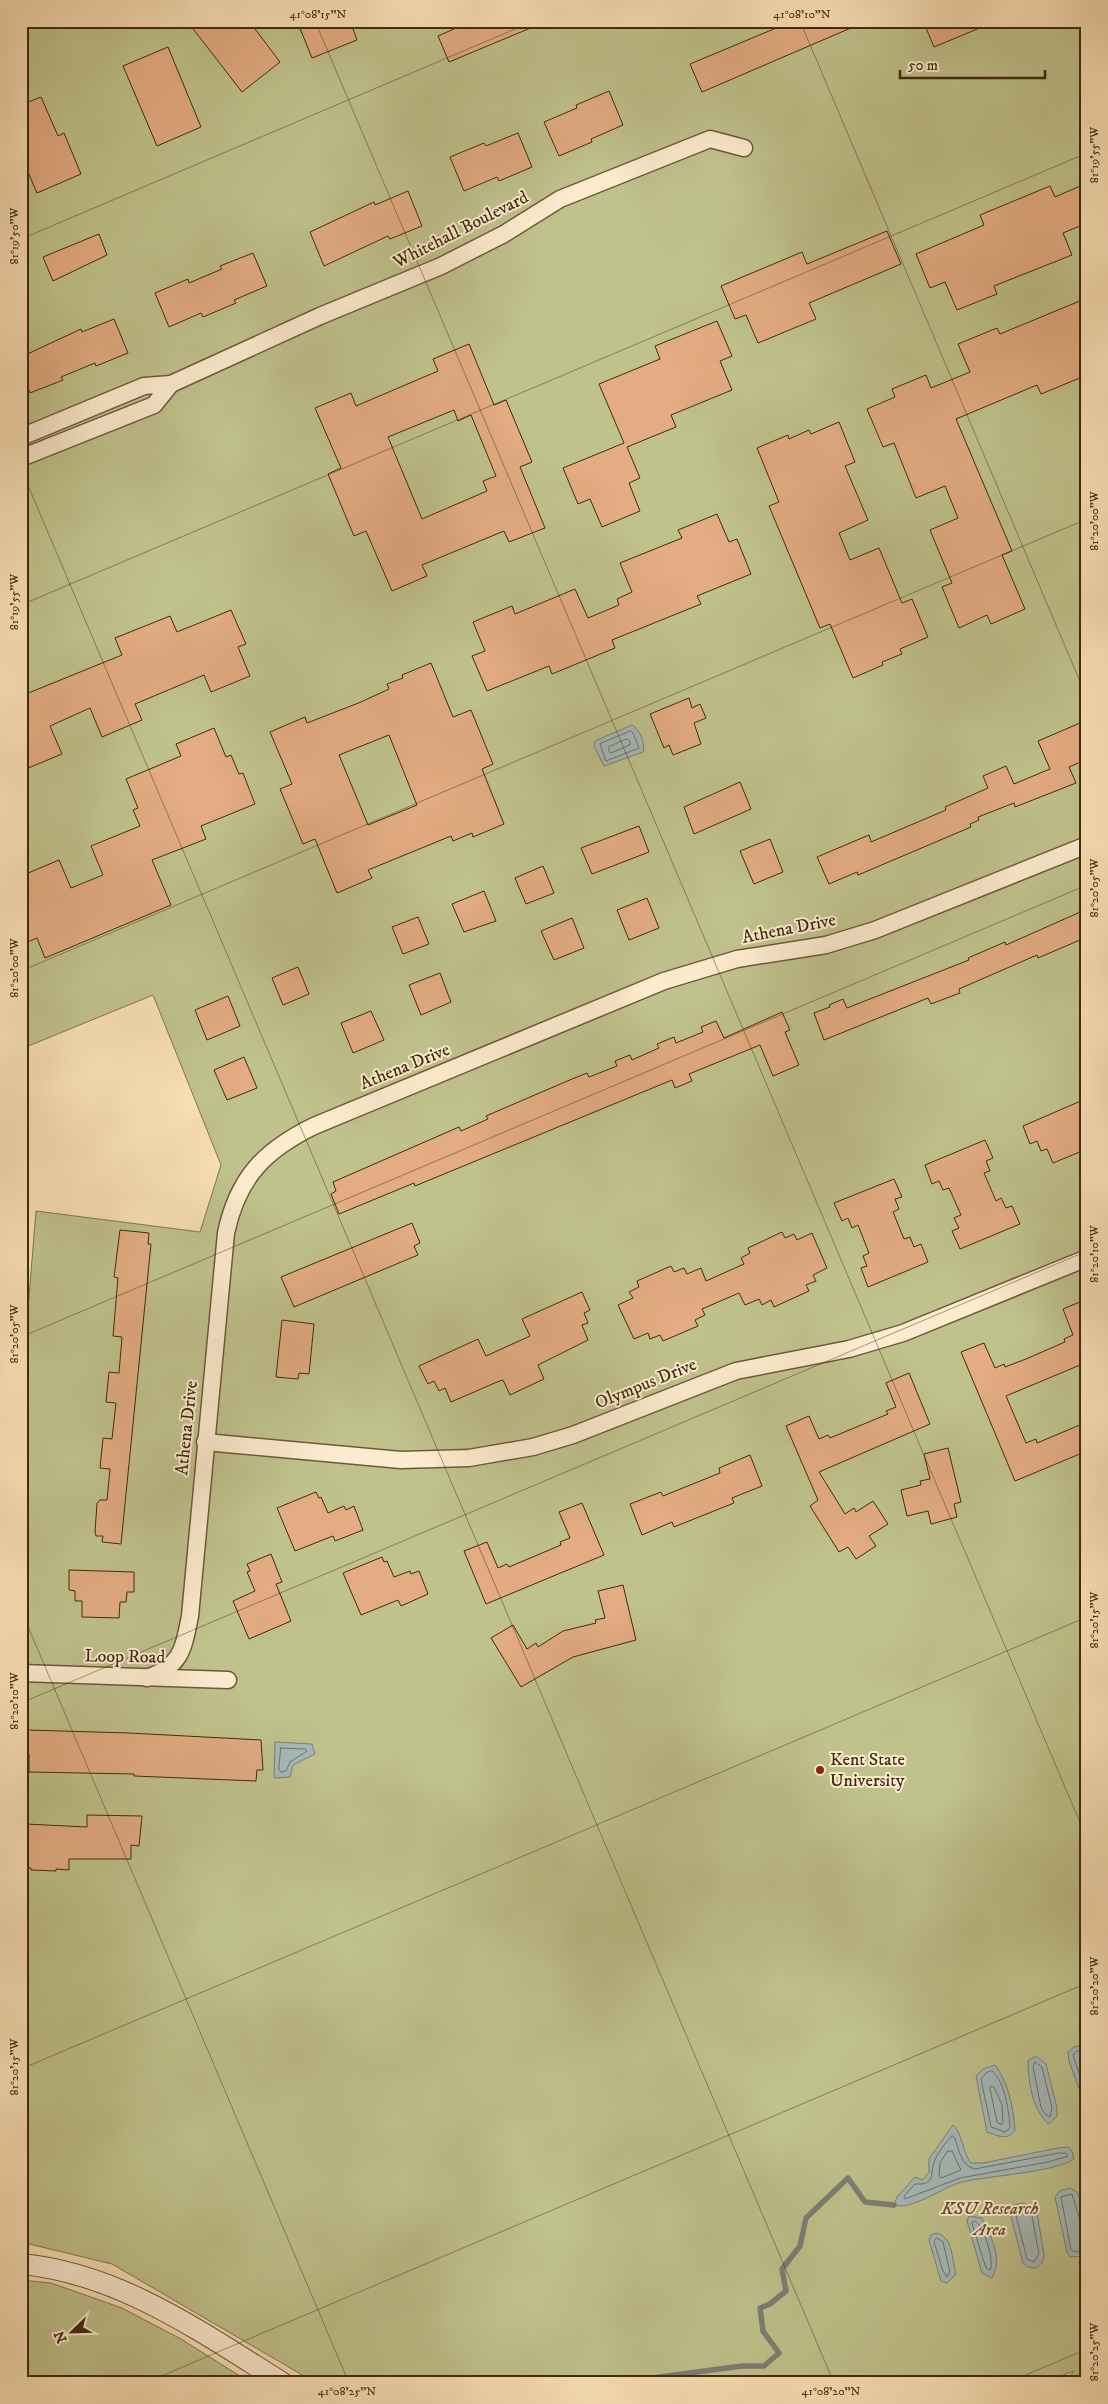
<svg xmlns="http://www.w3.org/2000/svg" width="1108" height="2404" font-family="'IM FELL DW Pica',serif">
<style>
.green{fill:#c0c28c;stroke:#80764e}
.water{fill:#a5baba;stroke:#7c8076}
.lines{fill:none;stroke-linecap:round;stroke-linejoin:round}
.shore{stroke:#727264;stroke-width:1}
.stream{stroke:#7c8076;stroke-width:5.5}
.building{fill:#e3ac82;stroke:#3f2a0f;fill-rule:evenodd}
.minor-casing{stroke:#6e5838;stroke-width:19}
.tertiary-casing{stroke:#6e5838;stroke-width:22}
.minor{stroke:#fcebcf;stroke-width:16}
.tertiary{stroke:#fcebcf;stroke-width:20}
.ticks{fill:none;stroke:#3f2a0f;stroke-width:1;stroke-opacity:0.45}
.poi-dot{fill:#8f2418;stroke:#fcebcf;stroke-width:2}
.labels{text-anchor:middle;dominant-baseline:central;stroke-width:4;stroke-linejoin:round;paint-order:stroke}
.street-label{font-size:18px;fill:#3f2a0f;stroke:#fcebcf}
.poi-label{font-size:18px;fill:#3f2a0f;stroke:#fcebcf;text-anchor:start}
.park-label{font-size:18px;font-style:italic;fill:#5f502e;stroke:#fcebcf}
.neatline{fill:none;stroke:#3f2a0f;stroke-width:2}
.ticks-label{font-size:12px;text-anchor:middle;fill:#3f2a0f}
</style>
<rect width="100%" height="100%" fill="#fae0b5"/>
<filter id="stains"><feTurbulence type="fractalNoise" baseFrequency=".004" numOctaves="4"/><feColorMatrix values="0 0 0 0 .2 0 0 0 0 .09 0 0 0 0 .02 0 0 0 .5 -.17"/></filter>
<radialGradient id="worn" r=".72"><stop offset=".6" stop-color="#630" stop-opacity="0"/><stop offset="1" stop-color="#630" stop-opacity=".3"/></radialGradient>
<!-- green -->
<g class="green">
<path d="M21,21H1087V2383H1064L1074,2371L1042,2383H316L112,2264L21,2242V1309H28L36,1211L200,1232L221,1165L153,995L21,1049Z"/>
<path d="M21,2280L51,2283L122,2308L181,2339L251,2383H21Z"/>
</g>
<!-- water -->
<g class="water">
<path d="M632,725C639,728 646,744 643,752L604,766L594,746L595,741Z"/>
<path d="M275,1742L312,1744L315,1754L293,1765L290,1777L274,1778Z"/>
<path d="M1084,2045L1087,2047V2110L1069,2061L1068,2052L1074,2047Z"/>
<path d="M1036,2056L1046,2064L1057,2108V2116L1049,2124C1033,2112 1028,2081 1028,2061Z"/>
<path d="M995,2065C1009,2084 1013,2107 1015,2130C1007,2141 999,2136 987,2132L976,2076L983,2069Z"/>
<path d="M953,2125C963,2134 962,2152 971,2163H983L1058,2148L1068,2147L1072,2151L1074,2159C1056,2172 987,2176 962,2182C943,2187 911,2211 894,2205L897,2197L915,2177L923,2180L929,2172V2159Z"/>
<path d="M1070,2188L1078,2193L1087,2226V2256L1070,2257L1067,2252L1055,2197L1060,2191Z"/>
<path d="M1023,2203L1031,2207L1037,2213L1044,2255L1042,2263L1036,2268L1028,2267L1023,2263L1009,2209L1014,2205Z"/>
<path d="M969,2216L982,2218C991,2235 1003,2260 992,2278L982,2273L967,2221Z"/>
<path d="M936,2233C953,2236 952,2260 956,2274L947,2283L941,2281L929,2240L931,2235Z"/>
</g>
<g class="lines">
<!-- shore -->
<g class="shore">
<path d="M631,731L633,733L639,748L606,761L600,744Z"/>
<path d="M627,739L630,741V745L611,753L609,752V747Z"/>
<path d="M281,1748L305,1749L307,1751L290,1762L286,1771L281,1772L279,1770Z"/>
<path d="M1087,2051H1077L1073,2055L1087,2097"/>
<path d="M1035,2062L1042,2067L1052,2108L1050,2117L1044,2113L1041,2107L1033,2067Z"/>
<path d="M992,2071C1005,2081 1009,2112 1010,2128L1005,2132L991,2127L981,2079L986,2073Z"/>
<path d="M991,2086L994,2087L1002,2105L1003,2122L1001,2125L997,2122L990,2089Z"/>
<path d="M952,2136L955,2138C959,2150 961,2166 975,2169L1059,2153H1066L1068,2156L1048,2162L960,2178L905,2199L904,2196L915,2184C937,2185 929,2174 935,2160C938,2152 946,2142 952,2136Z"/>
<path d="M948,2151H952L961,2170L941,2178L939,2176L940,2163Z"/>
<path d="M1023,2208L1032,2216L1039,2254L1034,2262L1027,2259L1015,2212L1017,2209Z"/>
<path d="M975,2221C984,2225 995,2262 990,2270L986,2268L973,2227L972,2223Z"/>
<path d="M1087,2223L1080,2220L1072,2194L1061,2197L1071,2250L1075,2252L1087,2251"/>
<path d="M937,2238L943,2242L950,2272L947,2277L943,2271L934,2242Z"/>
</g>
<!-- stream -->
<path class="stream" d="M641,2383L652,2378L742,2366H764L779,2353L763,2331L760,2308L770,2304L786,2291L782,2269L800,2246L806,2218L848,2178L865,2202L894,2205"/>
</g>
<!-- building -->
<g class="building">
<path d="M187,21H249L280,62L242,92Z"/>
<path d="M297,21H350L357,40L312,58Z"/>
<path d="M472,21H545V22L449,62L438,36Z"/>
<path d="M793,21H867L702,92L690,64Z"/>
<path d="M923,21H994V22L934,47Z"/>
<path d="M168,47L201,127L157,146L123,66Z"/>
<path d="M609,91L623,125L591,139L592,142L559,156L544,122L577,108L576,105Z"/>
<path d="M41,97L58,136L64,133L81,174L37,193L21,156V105Z"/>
<path d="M518,133L532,167L499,181L497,177L464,191L450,157L484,143L486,146Z"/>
<path d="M1087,183V223L1063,233L1072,255L994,286L997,294L957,310L945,282L930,288L916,254L984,225L980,215L1050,186L1055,197Z"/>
<path d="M408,191L422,226L390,239L388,236L324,266L310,232L374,202L375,205Z"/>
<path d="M887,231L901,264L809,303L816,319L758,343L746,315L735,319L721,286L802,252L807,264Z"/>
<path d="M99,234L107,255L53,281L43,257Z"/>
<path d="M253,253L267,286L234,300L236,303L203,317L201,313L169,327L155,293L188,279L189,283L222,269L220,266Z"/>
<path d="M1087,298V375L1041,394L1037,385L956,419L1012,551L1002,555L1025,609L991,624L987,615L959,628L942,587L952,583L930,530L958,518L945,486L916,498L894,443L883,447L867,409L895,397L892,389L926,375L931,388L970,372L958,344L997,328L1000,334Z"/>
<path d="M114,319L128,353L96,366L95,363L61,377L63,380L30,393L21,372V357L81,329L82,332Z"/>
<path d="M717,321L732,356L720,361L732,390L671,415L676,427L627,447L640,478L629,483L640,511L602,527L590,499L578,504L563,468L624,443L599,384L660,359L655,346Z"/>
<path d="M469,344L494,405L506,400L532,462L520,467L545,528L509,542L504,531L422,565L427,576L392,591L366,531L354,536L328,474L341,468L315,408L351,393L356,406L438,371L433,359ZM454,410L458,421L471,415L496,476L483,481L487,491L422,519L388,437Z"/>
<path d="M839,422L855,462L845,466L868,520L839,533L850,560L879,548L902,603L912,599L928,637L900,649L902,654L882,662L883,665L853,678L830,624L820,628L792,561L769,506L779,502L757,448L788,435L789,439L809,430L811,434Z"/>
<path d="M717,514L729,542L737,539L751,574L697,596L701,604L612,640L615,648L552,674L549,666L487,691L472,656L485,651L473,622L512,606L515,614L575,589L588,618L619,605L617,599L632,592L620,563L682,538L678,530Z"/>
<path d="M231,610L246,644L238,647L250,676L211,692L204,675L135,704L142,720L102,737L90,708L50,726L62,754L21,771V696L122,655L115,638L170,616L177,632Z"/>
<path d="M431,663L453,717L471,710L493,764L482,769L504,824L473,837L472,833L453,841L451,836L368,870L372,878L337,893L315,839L303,844L280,789L292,784L270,732L305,717L307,723L361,702L389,689L387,684L403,678L402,675ZM389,735L417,805L368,825L339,755Z"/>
<path d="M689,698L692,708L700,704L706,718L694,723L701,744L673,755L669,745L664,748L650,714Z"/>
<path d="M1087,720V759L1069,767L1076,783L1015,807L1014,803L978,817L979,820L970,824L971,827L858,875L857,872L829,884L817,857L869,835L871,842L946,810L945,807L988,788L983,776L1006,766L1014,784L1050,769L1038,741Z"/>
<path d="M214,728L226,757L231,755L239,774L243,773L255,804L201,826L206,839L152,860L171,905L45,958L37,938L21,945V876L59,860L71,888L103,875L91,846L140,826L133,810L138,808L126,779L181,756L176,744Z"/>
<path d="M740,782L751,809L694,834L684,807Z"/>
<path d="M639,826L649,852L592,874L581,848Z"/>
<path d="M770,839L783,872L754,884L740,851Z"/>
<path d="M543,866L554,893L526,904L515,878Z"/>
<path d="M484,891L496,921L464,932L452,904Z"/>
<path d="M647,898L659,928L629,940L617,910Z"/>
<path d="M1087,909V937L1038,958L1037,955L959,989L960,993L931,1004L928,998L824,1040L814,1013L830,1007L829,1005L843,999L847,1008L969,960L968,958L1005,942L1006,945Z"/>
<path d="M418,917L429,944L403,954L392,927Z"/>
<path d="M572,918L584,948L554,960L541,931Z"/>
<path d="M298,967L309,994L283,1005L272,978Z"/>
<path d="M440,973L451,1002L421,1015L409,985Z"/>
<path d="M228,996L240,1026L207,1040L195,1010Z"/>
<path d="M371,1011L384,1040L353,1053L341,1023Z"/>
<path d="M782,1012L790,1030L785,1032L799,1065L773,1076L760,1045L689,1074L692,1081L675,1088L672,1080L415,1186L414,1183L339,1214L331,1194L336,1191L333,1182L459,1127L461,1131L488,1119L486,1116L572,1079L587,1073L589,1077L617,1066L615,1061L630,1055L632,1060L659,1048L657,1044L674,1037L676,1043L703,1032L701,1027L716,1021L724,1038Z"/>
<path d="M244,1057L257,1088L227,1100L214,1070Z"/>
<path d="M1083,1100L1087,1110V1132L1082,1134L1087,1149L1053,1163L1047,1149L1041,1151L1037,1141L1030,1144L1023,1126Z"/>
<path d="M985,1140L993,1158L986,1161L990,1171L984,1173L996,1201L1001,1198L1006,1208L1012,1206L1020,1224L960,1249L952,1231L959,1228L954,1218L961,1215L949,1188L943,1190L939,1181L932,1184L925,1165Z"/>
<path d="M894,1179L902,1197L895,1199L899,1209L893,1212L904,1239L910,1237L914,1247L921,1244L928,1262L868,1287L861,1268L867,1266L863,1256L869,1253L858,1225L852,1228L848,1218L842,1221L834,1203Z"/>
<path d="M412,1223L420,1243L414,1246L418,1255L294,1307L281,1277Z"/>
<path d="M120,1230L149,1233L148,1244H151L121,1544L102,1542L103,1536H96L95,1532L97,1503L100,1500H107L110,1469L100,1468L103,1438L112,1439L116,1403L106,1402L109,1372L119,1373L122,1337L113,1336L118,1278L114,1277Z"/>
<path d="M782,1232L785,1238L794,1234L797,1240L812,1233L827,1268L813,1275L816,1281L806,1285L809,1291L774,1307L771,1300L762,1305L759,1299L745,1305L739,1293L702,1309L705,1315L695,1320L698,1326L663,1341L660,1335L650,1339L648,1333L634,1339L618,1305L633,1298L629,1292L639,1287L637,1281L671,1266L674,1272L684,1268L687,1274L701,1268L706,1281L744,1264L741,1258L750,1253L748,1248Z"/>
<path d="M582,1292L590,1310L584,1313L588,1323L582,1325L588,1340L538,1365L544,1379L510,1395L503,1380L497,1382L451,1402L445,1388L439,1391L434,1381L428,1384L419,1366L478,1339L486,1356L530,1336L522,1319Z"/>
<path d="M1087,1299V1367L1085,1363L1006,1396L1026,1443L1036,1439L1037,1443L1087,1422V1451L1015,1481L961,1352L984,1343L995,1368L1004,1364L1005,1367L1026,1359L1065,1342L1064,1339L1073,1335L1063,1309Z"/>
<path d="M282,1320L314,1324L309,1374L299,1373L298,1379L276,1377Z"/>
<path d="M909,1373L930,1424L819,1472L845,1514L854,1508L856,1512L873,1501L888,1524L869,1536L876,1546L856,1559L848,1547L839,1552L810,1506L818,1500L786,1426L809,1416L819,1439L828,1435L830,1438L888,1414L886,1411L896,1407L886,1383Z"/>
<path d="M948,1448L961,1502L954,1504L957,1517L931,1524L928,1511L907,1516L901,1490L921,1485L920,1481L930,1479L924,1454Z"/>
<path d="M750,1455L762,1486L732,1498L734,1503L674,1527L672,1522L642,1535L630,1504L661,1492L663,1496L720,1473L719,1468Z"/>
<path d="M316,1492L319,1498L321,1497L328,1513L344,1506L346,1510L354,1506L363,1530L335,1541L333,1536L295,1551L277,1508Z"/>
<path d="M582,1503L604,1555L486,1604L464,1551L487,1542L498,1568L507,1564L509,1567L561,1545L560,1542L570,1538L559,1512Z"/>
<path d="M271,1554L282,1582L276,1584L291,1621L249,1639L233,1601L255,1591L247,1572L250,1571L247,1564Z"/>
<path d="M382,1557L384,1562L387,1561L394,1577L410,1571L411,1574L419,1571L428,1594L401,1606L398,1600L361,1615L343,1573Z"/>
<path d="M69,1570L134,1572V1592H127L126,1602H120L119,1618L82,1617V1601H75V1591L69,1590Z"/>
<path d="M623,1585L636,1640L573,1657L521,1687L491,1638L513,1625L527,1649L536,1643L538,1647L563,1631L596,1623L595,1620L605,1618L598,1591Z"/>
<path d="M27,1730L129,1733L261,1740L263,1770H257L256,1781L134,1776V1774L29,1772V1754H26Z"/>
<path d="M87,1815L142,1816L139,1846L131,1845V1859H69V1870L56,1869V1871L31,1870V1868L21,1867V1827H26V1824L87,1827Z"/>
</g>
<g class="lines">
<defs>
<g id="minor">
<path d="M21,437L144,386L171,384L320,316L441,266L504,234L560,199L710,139L744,148"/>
<path d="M21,458L154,405L171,384"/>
<path d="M205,1442L401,1460L469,1458L533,1447L573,1435L736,1371L849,1349L903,1333L1087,1258"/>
<path d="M21,1673L228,1680"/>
<path d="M147,1678C182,1665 183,1650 190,1616L226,1233C238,1177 265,1150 314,1126L664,981L737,959L826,945L875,930L1087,845"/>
</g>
<path id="tertiary" d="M21,2264C119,2273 201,2332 283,2383"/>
</defs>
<!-- minor casing -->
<use href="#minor" class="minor-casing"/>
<!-- tertiary casing -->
<use href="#tertiary" class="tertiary-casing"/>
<!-- minor -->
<use href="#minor" class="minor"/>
<!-- tertiary -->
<use href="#tertiary" class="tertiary"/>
</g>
<!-- ticks -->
<path class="ticks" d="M315,21L1087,1839M800,21L1087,698M21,239L534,21M21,469L834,2383M21,605L1087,153M21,971L1087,519M21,1337L1087,885M21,1610L349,2383M21,1703L1087,1251M21,2069L1087,1617M145,2383L1087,1983M1007,2383L1087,2349"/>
<!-- markers -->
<circle class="poi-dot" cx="820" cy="1770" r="5"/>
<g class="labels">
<!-- street labels -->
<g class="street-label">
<text transform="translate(461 230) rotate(-27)">Whitehall Boulevard</text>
<text transform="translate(789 929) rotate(-11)">Athena Drive</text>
<text transform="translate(405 1067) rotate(-22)">Athena Drive</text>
<text transform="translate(646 1384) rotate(-22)">Olympus Drive</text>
<text transform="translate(187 1428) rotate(-84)">Athena Drive</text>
<text transform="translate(125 1657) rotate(1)">Loop Road</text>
</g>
<!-- poi labels -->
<g class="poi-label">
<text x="830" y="1760">Kent State<tspan x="830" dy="21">University</tspan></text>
</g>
<!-- park labels -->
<g class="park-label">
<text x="990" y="2209">KSU Research<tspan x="990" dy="21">Area</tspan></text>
</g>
</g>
<!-- margin -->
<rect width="1108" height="2404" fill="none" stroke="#fae0b5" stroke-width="55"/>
<!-- north arrow -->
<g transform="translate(72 2332) rotate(247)" stroke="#fcebcf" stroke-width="4" paint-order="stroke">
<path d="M0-4L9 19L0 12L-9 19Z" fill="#3f2a0f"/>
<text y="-8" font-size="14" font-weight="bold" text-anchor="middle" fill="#3f2a0f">N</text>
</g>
<!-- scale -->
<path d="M900 70v8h145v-8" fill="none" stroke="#3f2a0f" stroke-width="2.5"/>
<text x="908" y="70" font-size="15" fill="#3f2a0f" stroke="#fcebcf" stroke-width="4" paint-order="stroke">50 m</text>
<rect x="28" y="28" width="1052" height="2348" class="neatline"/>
<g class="ticks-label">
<text x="318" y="18">41°08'15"N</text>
<text x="802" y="18">41°08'10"N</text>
<text transform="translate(1094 155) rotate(-90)" y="4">81°19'55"W</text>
<text transform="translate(14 236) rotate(-90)" y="4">81°19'50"W</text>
<text transform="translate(1094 521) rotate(-90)" y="4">81°20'00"W</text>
<text transform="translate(14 602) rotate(-90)" y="4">81°19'55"W</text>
<text transform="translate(1094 888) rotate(-90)" y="4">81°20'05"W</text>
<text transform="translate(14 968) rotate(-90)" y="4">81°20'00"W</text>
<text transform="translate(1094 1254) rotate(-90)" y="4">81°20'10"W</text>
<text transform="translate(14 1334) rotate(-90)" y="4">81°20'05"W</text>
<text transform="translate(1094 1620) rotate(-90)" y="4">81°20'15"W</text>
<text transform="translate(14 1701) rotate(-90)" y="4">81°20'10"W</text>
<text transform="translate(1094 1986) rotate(-90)" y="4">81°20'20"W</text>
<text transform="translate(14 2067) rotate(-90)" y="4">81°20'15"W</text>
<text transform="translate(1094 2352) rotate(-90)" y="4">81°20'25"W</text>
<text x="347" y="2395">41°08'25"N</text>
<text x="831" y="2395">41°08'20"N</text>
</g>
<rect width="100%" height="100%" filter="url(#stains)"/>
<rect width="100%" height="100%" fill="url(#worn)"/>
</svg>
